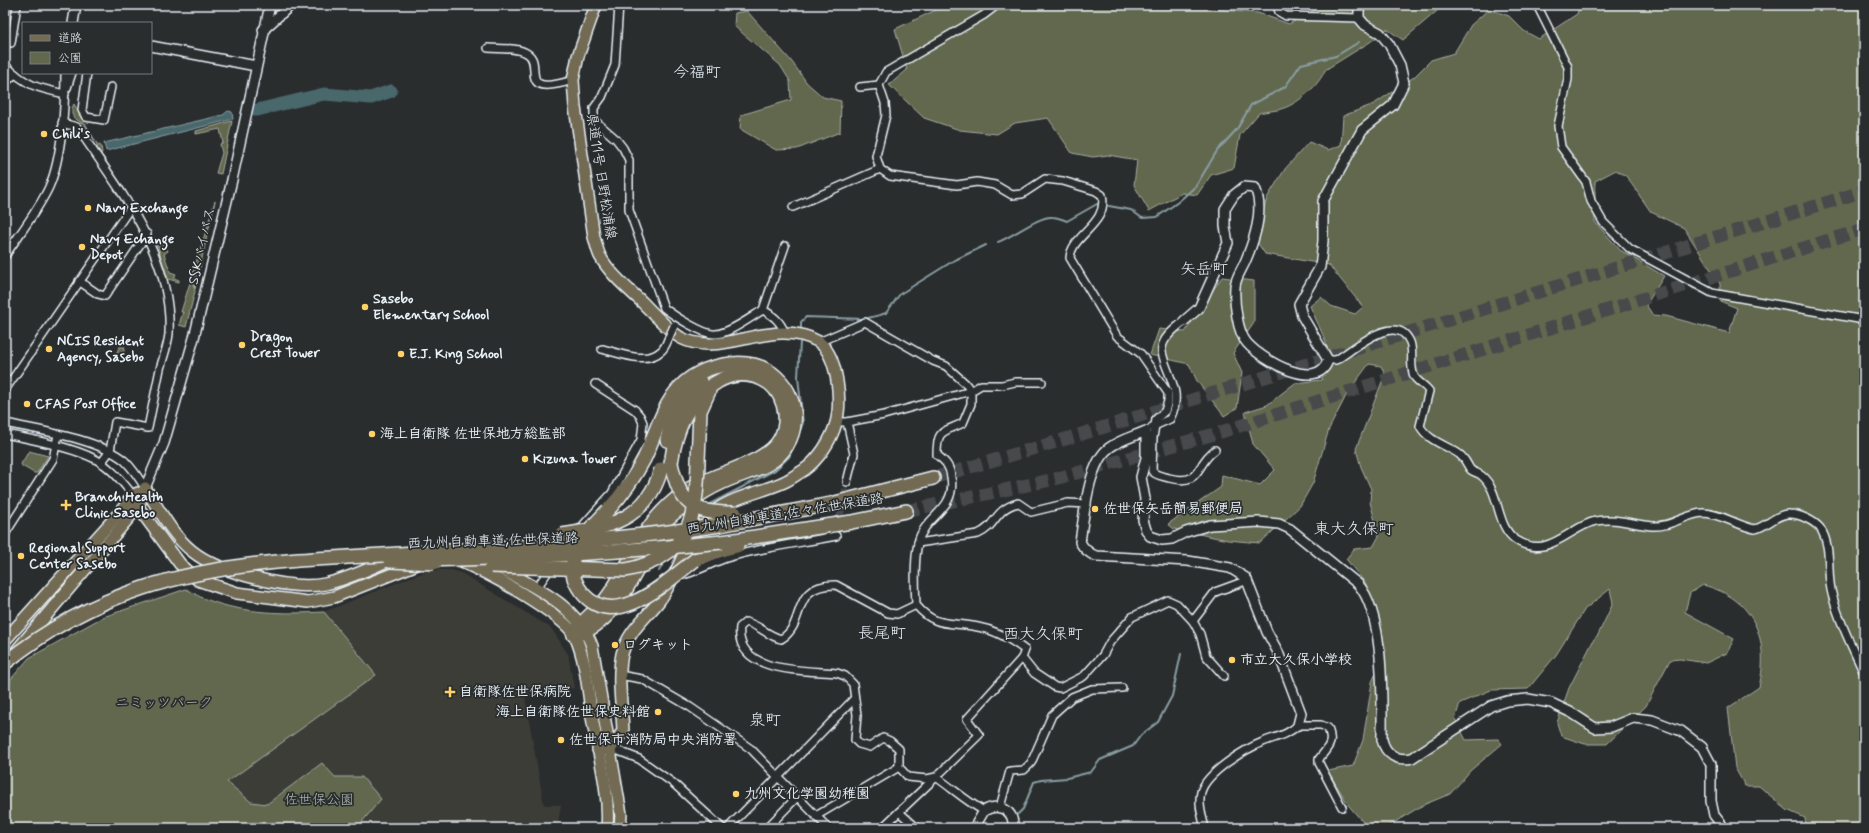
<svg xmlns="http://www.w3.org/2000/svg" width="1869" height="833" font-family="Mynerve,'Klee One',sans-serif">
<style>
.built{fill:#3e3c39}
.green{fill:#62684e;stroke:#a5aca3;fill-rule:evenodd}
.water{fill:#49676c;stroke:#899ea4}
.lines{fill:none;stroke-linecap:round;stroke-linejoin:round}
.stream{stroke:#899ea4;stroke-width:2}
.river{stroke:#49676c;stroke-width:13}
.minor-tunnel{stroke:#464a4c;stroke-width:7;stroke-dasharray:7 3.5;stroke-linecap:butt}
.motorway-tunnel{stroke:#464a4c;stroke-width:13;stroke-dasharray:13 6;stroke-linecap:butt}
.minor-casing{stroke:#e8f1f8;stroke-width:10}
.tertiary-casing{stroke:#e8f1f8;stroke-width:12}
.primary-casing{stroke:#e8f1f8;stroke-width:14}
.motorway-casing{stroke:#e8f1f8;stroke-width:16}
.minor{stroke:#2a2d2e;stroke-width:7}
.tertiary{stroke:#2a2d2e;stroke-width:9}
.primary{stroke:#736b52;stroke-width:11}
.motorway{stroke:#736b52;stroke-width:13}
.minor-bridge-casing{stroke:#e8f1f8;stroke-width:10;stroke-linecap:butt}
.motorway-bridge-casing{stroke:#e8f1f8;stroke-width:16;stroke-linecap:butt}
.minor-bridge{stroke:#2a2d2e;stroke-width:7}
.motorway-bridge{stroke:#736b52;stroke-width:13}
.poi-dot{fill:#ffd166;stroke:#2a2d2e;stroke-width:1.5}
.labels{text-anchor:middle;dominant-baseline:central;stroke-width:3.5;stroke-linejoin:round;paint-order:stroke}
.poi-label{font-size:14px;font-weight:bold;fill:#e8f1f8;stroke:#2a2d2e;text-anchor:start}
.street-label{font-size:14px;fill:#e8f1f8;stroke:#2a2d2e}
.park-label{font-size:14px;fill:#b2bab4;stroke:#2a2d2e}
.quarter-label{font-size:16px;fill:#e8f1f8;stroke:#2a2d2e}
</style>
<rect width="100%" height="100%" fill="#2a2d2e"/>
<filter id="ink" filterUnits="userSpaceOnUse"><feTurbulence type="fractalNoise" baseFrequency=".025" numOctaves="2"/><feDisplacementMap in="SourceGraphic" scale="8" xChannelSelector="R" yChannelSelector="G"/><feConvolveMatrix kernelMatrix="1 2 1 2 8 2 1 2 1" color-interpolation-filters="sRGB"/></filter>
<g filter="url(#ink)">
<!-- built -->
<path class="built" d="M441,570H452L463,574L551,628L568,654L574,688L525,697L544,805H561L557,828H357L359,824L362,777H335L322,763L267,804L251,802L227,781L375,675L324,612L411,577L428,571Z"/>
<!-- green -->
<g class="green">
<path d="M1031,5H1192L1210,9L1258,13L1289,24L1323,5H1444L1403,40L1387,29L1370,42L1325,70C1320,84 1299,103 1284,108C1277,111 1267,111 1259,113L1240,135L1234,168L1211,175L1197,195L1182,193L1149,211L1134,185L1137,160L1108,155L1093,157L1072,153L1048,118L1015,123L997,134L960,130L924,118L889,85L907,70L895,29L938,9L1001,7L1022,9Z"/>
<path d="M1580,5H1864V828H1806L1805,818L1787,810L1759,786H1745L1735,768L1728,708L1759,687C1770,639 1754,598 1703,585L1690,593L1685,612L1734,639L1727,653L1706,663L1680,659L1670,660L1646,706L1607,744H1585L1561,736L1557,723L1569,688L1594,639L1598,635L1613,603L1610,589L1585,609L1556,655L1528,689L1491,690L1460,703L1455,719L1466,740L1498,739L1502,744L1471,770L1450,794L1423,805L1385,828H1368L1349,806L1328,771L1353,766L1363,740L1372,682L1386,650L1366,584L1346,559L1354,549L1373,547L1379,536L1370,502L1371,489L1361,467L1356,449L1385,374L1381,366L1369,364L1348,392L1329,429L1313,483L1300,506L1260,543L1228,540L1174,529L1168,524L1221,487L1222,475L1260,485L1275,470L1253,444L1245,412L1267,405L1295,383L1322,380L1326,342L1310,306L1321,297L1331,306L1355,314L1363,307L1329,265L1265,254L1255,239L1267,198L1285,169L1309,142L1328,150L1341,145L1343,116L1374,104L1414,77L1431,60L1454,53L1471,25L1489,9L1509,16L1524,31L1539,39L1577,14ZM1616,170L1626,176L1651,212L1684,228L1720,284V301L1737,308L1729,333L1666,316L1653,315L1646,305L1664,276L1620,250L1595,222V181Z"/>
<path d="M747,11L792,62L807,83L823,97L841,101L840,132L797,149L776,150L740,129L741,115L791,100L790,81L780,65L734,26L735,13Z"/>
<path d="M74,104L97,144L101,146L102,153L99,154L96,149L98,146L84,124L74,118L72,114V108Z"/>
<path d="M232,121L221,174L216,173L222,153L220,144L223,143L220,129L196,134V131Z"/>
<path d="M215,201L195,289L193,283L195,291L186,327L179,325L183,312H181Z"/>
<path d="M159,239H162L168,251L164,254L170,272L176,274L174,278L179,280V282L168,279L156,241Z"/>
<path d="M1222,277L1254,281V323L1233,353L1242,373L1237,408L1224,416L1197,381L1189,364L1150,355L1159,329L1185,332Z"/>
<path d="M119,347H125L122,359L116,355Z"/>
<path d="M29,451L48,456L37,473H34L22,466L21,464Z"/>
<path d="M186,589C193,592 200,598 208,600C244,614 286,614 324,612L376,675L227,782L251,802L267,804L322,763L335,777H362L381,799L357,828H5V686L29,658L103,617Z"/>
</g>
<!-- water -->
<path class="water" d="M228,111L232,112L233,119L106,151L104,143L223,115Z"/>
<g class="lines">
<!-- stream -->
<g class="stream">
<path d="M1109,206L1131,210L1142,218L1157,217L1178,202L1196,186L1217,151L1237,129L1251,105L1285,87L1301,64L1336,56L1359,42"/>
<path d="M998,242C1013,237 1038,216 1052,217C1057,217 1062,219 1067,221L1097,204"/>
<path d="M801,329V322L806,317L864,319L880,315L886,313L900,294L953,261L986,245"/>
<path d="M706,506L775,470L789,457L803,423L798,377L800,342"/>
<path d="M659,571L664,562"/>
<path d="M1018,814L1023,809L1034,782L1041,780L1067,778L1091,772L1100,760L1133,746L1141,735L1158,722L1172,696L1181,654"/>
</g>
<!-- river -->
<path class="river" d="M257,110L324,94L371,98L391,91"/>
<!-- minor-tunnel -->
<path class="minor-tunnel" d="M838,527L847,482"/>
<!-- motorway-tunnel -->
<g class="motorway-tunnel">
<path d="M933,478L1056,442L1864,191"/>
<path d="M906,511L1055,479L1221,432L1864,229"/>
</g>
<defs>
<g id="minor">
<path d="M619,5L615,65L602,97L594,108V120L616,139L623,148L629,160V210L664,308C673,315 705,336 716,334C730,333 751,317 763,310L785,246"/>
<path d="M997,5L984,15L886,72L879,85L885,103L886,115L876,156L880,169L890,176L957,185L977,182L995,185L1012,195L1022,194L1045,179L1063,181L1096,191L1102,195C1109,224 1071,235 1070,258L1117,336L1141,354L1168,393V401L1165,411L1156,419L1153,438L1152,471C1156,476 1163,476 1169,478C1203,486 1194,465 1215,450"/>
<path d="M1277,5L1279,12L1286,16L1359,18"/>
<path d="M1537,5L1568,67V79L1558,126L1561,147L1586,182L1591,201L1603,222L1630,249L1712,293L1864,320"/>
<path d="M11,43L17,5"/>
<path d="M488,48C500,49 518,47 528,54C544,65 515,98 573,80"/>
<path d="M5,65C27,86 37,88 65,94"/>
<path d="M87,73L82,110L86,117L104,120L111,87"/>
<path d="M5,83L15,74"/>
<path d="M860,87L879,85"/>
<path d="M67,88L72,73"/>
<path d="M62,123L77,127C119,190 173,254 169,334C168,345 163,358 160,369C156,389 152,408 148,428L115,422L110,451L101,463"/>
<path d="M793,207L880,169"/>
<path d="M5,256C18,236 39,209 49,187C62,158 65,105 65,73"/>
<path d="M79,281L98,294L105,296L147,234"/>
<path d="M763,310C774,316 780,321 785,333"/>
<path d="M819,342L865,322L933,361L946,366L965,383L971,391V404L963,423C942,433 937,429 937,455C945,461 950,466 951,477C957,511 924,515 918,543C914,560 915,587 916,605C936,629 951,621 978,627C995,630 1012,640 1025,650L1022,658L967,719L979,735L936,777L927,779L908,777L899,767V749L890,741L883,738L870,747L859,744L855,740L857,715L853,684L845,676L837,673C806,670 734,674 740,627L746,622C759,625 768,636 781,639C807,625 789,584 836,585L888,613L897,614L916,605"/>
<path d="M602,349C620,353 646,365 661,351C665,348 667,342 669,337"/>
<path d="M1328,360H1336C1352,351 1396,310 1410,342C1414,353 1409,365 1414,376C1417,382 1425,385 1429,391L1420,426C1428,441 1446,445 1459,454C1467,460 1467,466 1471,470C1475,473 1479,473 1482,476C1501,492 1495,526 1516,540C1548,561 1570,526 1596,521C1617,517 1634,525 1653,526C1672,527 1685,514 1703,513C1720,513 1738,526 1755,529C1768,526 1777,513 1790,514C1800,514 1814,521 1820,528C1833,547 1826,573 1832,594C1839,621 1852,647 1864,673"/>
<path d="M5,390L131,207"/>
<path d="M843,422H847L854,454L847,482"/>
<path d="M847,422L884,415L971,391L981,385H1002L1015,382H1042"/>
<path d="M5,423C38,430 99,439 125,461C133,469 139,478 145,488"/>
<path d="M1152,427L1170,419C1181,396 1173,385 1165,363C1164,359 1161,352 1162,348C1163,337 1176,328 1184,321"/>
<path d="M5,434C31,439 72,447 95,459C111,467 122,482 133,495"/>
<path d="M577,532L612,493L641,440L643,423L640,416L635,410L595,384"/>
<path d="M5,534L53,459L58,435"/>
<path d="M918,543L978,534C998,525 993,510 1018,503L1031,512L1068,503L1087,504"/>
<path d="M678,576C696,573 712,562 730,557C763,547 801,543 836,536"/>
<path d="M536,589L552,566"/>
<path d="M1193,621L1215,592L1248,580"/>
<path d="M1022,658L1034,673L1055,687L1060,688L1084,676L1103,655L1110,642L1132,617L1168,600L1177,604L1193,621L1200,634L1206,656L1224,676"/>
<path d="M619,675L642,679L690,707L751,749L778,777L728,828"/>
<path d="M611,748L639,759L673,783L722,828"/>
<path d="M1000,807L1010,771L1024,770L1031,763L1052,715L1072,697L1092,689L1122,688"/>
<path d="M899,812L917,828"/>
<path d="M816,816L899,767"/>
<path d="M767,828L797,797"/>
<path d="M828,828L778,777L854,699"/>
<path d="M882,828L936,777C952,788 966,801 984,811"/>
<path d="M1205,828C1202,816 1198,804 1201,792C1206,773 1245,749 1263,742C1275,737 1288,735 1298,725H1321L1328,728C1334,744 1328,747 1319,759V763L1342,807"/>
</g>
<g id="tertiary">
<path d="M73,23L76,5"/>
<path d="M263,30L291,5"/>
<path d="M151,46L256,66"/>
<path d="M1184,321L1199,308L1228,243L1225,226V209L1234,195L1244,187L1255,188C1265,210 1254,241 1245,262C1242,269 1235,279 1235,287C1234,301 1237,332 1247,343C1262,360 1318,393 1328,360L1302,316L1299,304L1320,267L1323,241V201L1362,130L1393,105L1404,83L1400,65L1389,44L1380,33L1365,25L1359,18V5"/>
<path d="M145,488L164,443L194,338L232,180L270,5"/>
<path d="M1298,725L1301,713L1278,652L1267,632L1246,578L1230,568L1188,561L1096,556C1088,553 1084,549 1080,542C1084,517 1088,463 1109,448C1119,440 1135,436 1146,431V458L1141,477L1145,499L1143,520L1146,530L1150,536L1162,540L1172,539L1186,532L1210,525L1259,522L1279,524L1290,529L1358,584C1385,615 1382,699 1382,740C1386,755 1397,761 1412,758L1491,706L1507,701L1528,699L1551,703L1572,713L1595,728L1611,727L1633,718L1652,720L1681,731L1702,747L1711,764V801L1714,815L1724,828"/>
<path d="M974,828L984,811C998,802 1015,810 1013,828"/>
</g>
<g id="primary">
<path d="M596,5L578,56L573,80L575,107L594,237C596,243 597,250 600,256C609,273 627,288 641,301C651,311 670,332 681,338C723,359 772,316 817,341C838,353 842,402 836,423C831,441 818,460 804,470C797,474 791,479 784,482C762,492 736,496 716,510C686,532 681,572 659,601C646,618 628,631 622,654C617,679 622,705 623,731L611,748L598,750"/>
<path d="M145,488C159,509 172,535 192,551C219,573 292,591 325,584C350,579 374,566 397,557"/>
<path d="M133,495L138,507L180,564L198,580L237,593L308,602L334,597L420,563"/>
<path d="M458,561C482,568 564,615 575,636C586,660 588,691 592,717C598,753 610,791 607,828"/>
<path d="M498,567C534,587 577,605 592,646L621,814L620,828"/>
<path d="M5,640L122,510L133,495L138,493"/>
<path d="M17,650L138,507L140,502"/>
</g>
<g id="motorway">
<path d="M667,440C672,417 680,395 700,381"/>
<path d="M698,461L700,411L709,391"/>
<path d="M720,525L831,504L933,478"/>
<path d="M722,542L852,522L906,511"/>
<path d="M695,560L720,550L737,546"/>
<path d="M574,635C612,626 630,582 647,551C651,543 655,533 660,526C674,511 703,491 721,483C744,471 773,470 787,445C805,415 789,374 754,365C734,361 709,366 692,377C664,395 657,432 644,459C634,478 622,495 608,510"/>
<path d="M574,635C583,618 595,613 606,599C620,581 629,560 641,540C652,521 668,504 686,491C712,473 766,465 780,439C791,419 784,389 762,379C746,372 732,373 717,382C687,399 676,430 671,463"/>
</g>
</defs>
<!-- minor casing -->
<use href="#minor" class="minor-casing"/>
<!-- tertiary casing -->
<use href="#tertiary" class="tertiary-casing"/>
<!-- primary casing -->
<use href="#primary" class="primary-casing"/>
<!-- motorway casing -->
<use href="#motorway" class="motorway-casing"/>
<!-- minor -->
<use href="#minor" class="minor"/>
<!-- tertiary -->
<use href="#tertiary" class="tertiary"/>
<!-- primary -->
<use href="#primary" class="primary"/>
<!-- motorway -->
<use href="#motorway" class="motorway"/>
<defs>
<path id="minor-bridge" d="M669,337L674,326"/>
<g id="motorway-bridge">
<path d="M671,463C680,505 693,514 735,513"/>
<path d="M589,530L608,510"/>
<path d="M562,535C608,528 648,519 661,469"/>
<path d="M425,560C524,558 623,552 722,542"/>
<path d="M390,561L434,563"/>
<path d="M573,561C571,574 576,586 584,595C617,631 668,580 695,560"/>
<path d="M491,566L626,570C689,557 697,518 698,461"/>
<path d="M5,663C94,591 187,569 298,560C439,551 581,546 720,525"/>
</g>
</defs>
<!-- minor-bridge casing -->
<use href="#minor-bridge" class="minor-bridge-casing"/>
<!-- motorway-bridge casing -->
<use href="#motorway-bridge" class="motorway-bridge-casing"/>
<!-- minor-bridge -->
<use href="#minor-bridge" class="minor-bridge"/>
<!-- motorway-bridge -->
<use href="#motorway-bridge" class="motorway-bridge"/>
</g>
</g>
<!-- markers -->
<g class="poi-dot">
<circle cx="44" cy="134" r="4"/>
<circle cx="88" cy="208" r="4"/>
<circle cx="82" cy="247" r="4"/>
<circle cx="365" cy="307" r="4"/>
<circle cx="242" cy="345" r="4"/>
<circle cx="49" cy="349" r="4"/>
<circle cx="401" cy="354" r="4"/>
<circle cx="27" cy="404" r="4"/>
<circle cx="372" cy="434" r="4"/>
<circle cx="525" cy="459" r="4"/>
<path d="M64 499h4v4h4v4h-4v4h-4v-4h-4v-4h4z"/>
<circle cx="1095" cy="509" r="4"/>
<circle cx="21" cy="556" r="4"/>
<circle cx="615" cy="645" r="4"/>
<circle cx="1232" cy="660" r="4"/>
<path d="M448 686h4v4h4v4h-4v4h-4v-4h-4v-4h4z"/>
<circle cx="658" cy="712" r="4"/>
<circle cx="561" cy="740" r="4"/>
<circle cx="736" cy="794" r="4"/>
</g>
<g class="labels">
<!-- poi labels -->
<g class="poi-label">
<text x="52" y="134">Chili's</text>
<text x="96" y="208">Navy Exchange</text>
<text x="90" y="239">Navy Echange<tspan x="90" dy="16">Depot</tspan></text>
<text x="373" y="299">Sasebo<tspan x="373" dy="16">Elementary School</tspan></text>
<text x="250" y="337">Dragon<tspan x="250" dy="16">Crest Tower</tspan></text>
<text x="57" y="341">NCIS Resident<tspan x="57" dy="16">Agency, Sasebo</tspan></text>
<text x="409" y="354">E.J. King School</text>
<text x="35" y="404">CFAS Post Office</text>
<text x="380" y="434">海上自衛隊 佐世保地方総監部</text>
<text x="533" y="459">Kizuna Tower</text>
<text x="75" y="497">Branch Health<tspan x="75" dy="16">Clinic Sasebo</tspan></text>
<text x="1103" y="509">佐世保矢岳簡易郵便局</text>
<text x="29" y="548">Regional Support<tspan x="29" dy="16">Center Sasebo</tspan></text>
<text x="623" y="645">ログキット</text>
<text x="1240" y="660">市立大久保小学校</text>
<text x="459" y="692">自衛隊佐世保病院</text>
<text x="650" y="712" text-anchor="end">海上自衛隊佐世保史料館</text>
<text x="569" y="740">佐世保市消防局中央消防署</text>
<text x="744" y="794">九州文化学園幼稚園</text>
</g>
<!-- street labels -->
<g class="street-label">
<text transform="translate(601 176) rotate(81)">県道11号 日野松浦線</text>
<text transform="translate(202 246) rotate(-77)">SSKバイパス</text>
<text transform="translate(785 514) rotate(-9)">西九州自動車道;佐々佐世保道路</text>
<text transform="translate(493 541) rotate(-2)">西九州自動車道;佐世保道路</text>
</g>
<!-- park labels -->
<g class="park-label">
<text x="164" y="703">ニミッツパーク</text>
<text x="319" y="800">佐世保公園</text>
</g>
<!-- quarter labels -->
<g class="quarter-label">
<text x="697" y="72">今福町</text>
<text x="1204" y="269">矢岳町</text>
<text x="1354" y="529">東大久保町</text>
<text x="882" y="633">長尾町</text>
<text x="1043" y="634">西大久保町</text>
<text x="765" y="720">泉町</text>
</g>
</g>
<!-- margin -->
<rect width="1869" height="833" fill="none" stroke="#2a2d2e" stroke-width="20"/>
<rect x="10" y="10" width="1849" height="813" fill="none" stroke="#e8f1f8" stroke-width="1.5" filter="url(#ink)"/>
<!-- legend -->
<rect x="22" y="22" width="130" height="52" fill="#2a2d2e" stroke="#767b7f"/>
<rect x="30" y="35" width="20" height="6" fill="#736b52" stroke="#767b7f"/>
<text x="58" y="42" font-size="12" fill="#e8f1f8">道路</text>
<rect x="30" y="52" width="20" height="12" fill="#62684e" stroke="#767b7f"/>
<text x="58" y="62" font-size="12" fill="#e8f1f8">公園</text>
</svg>
